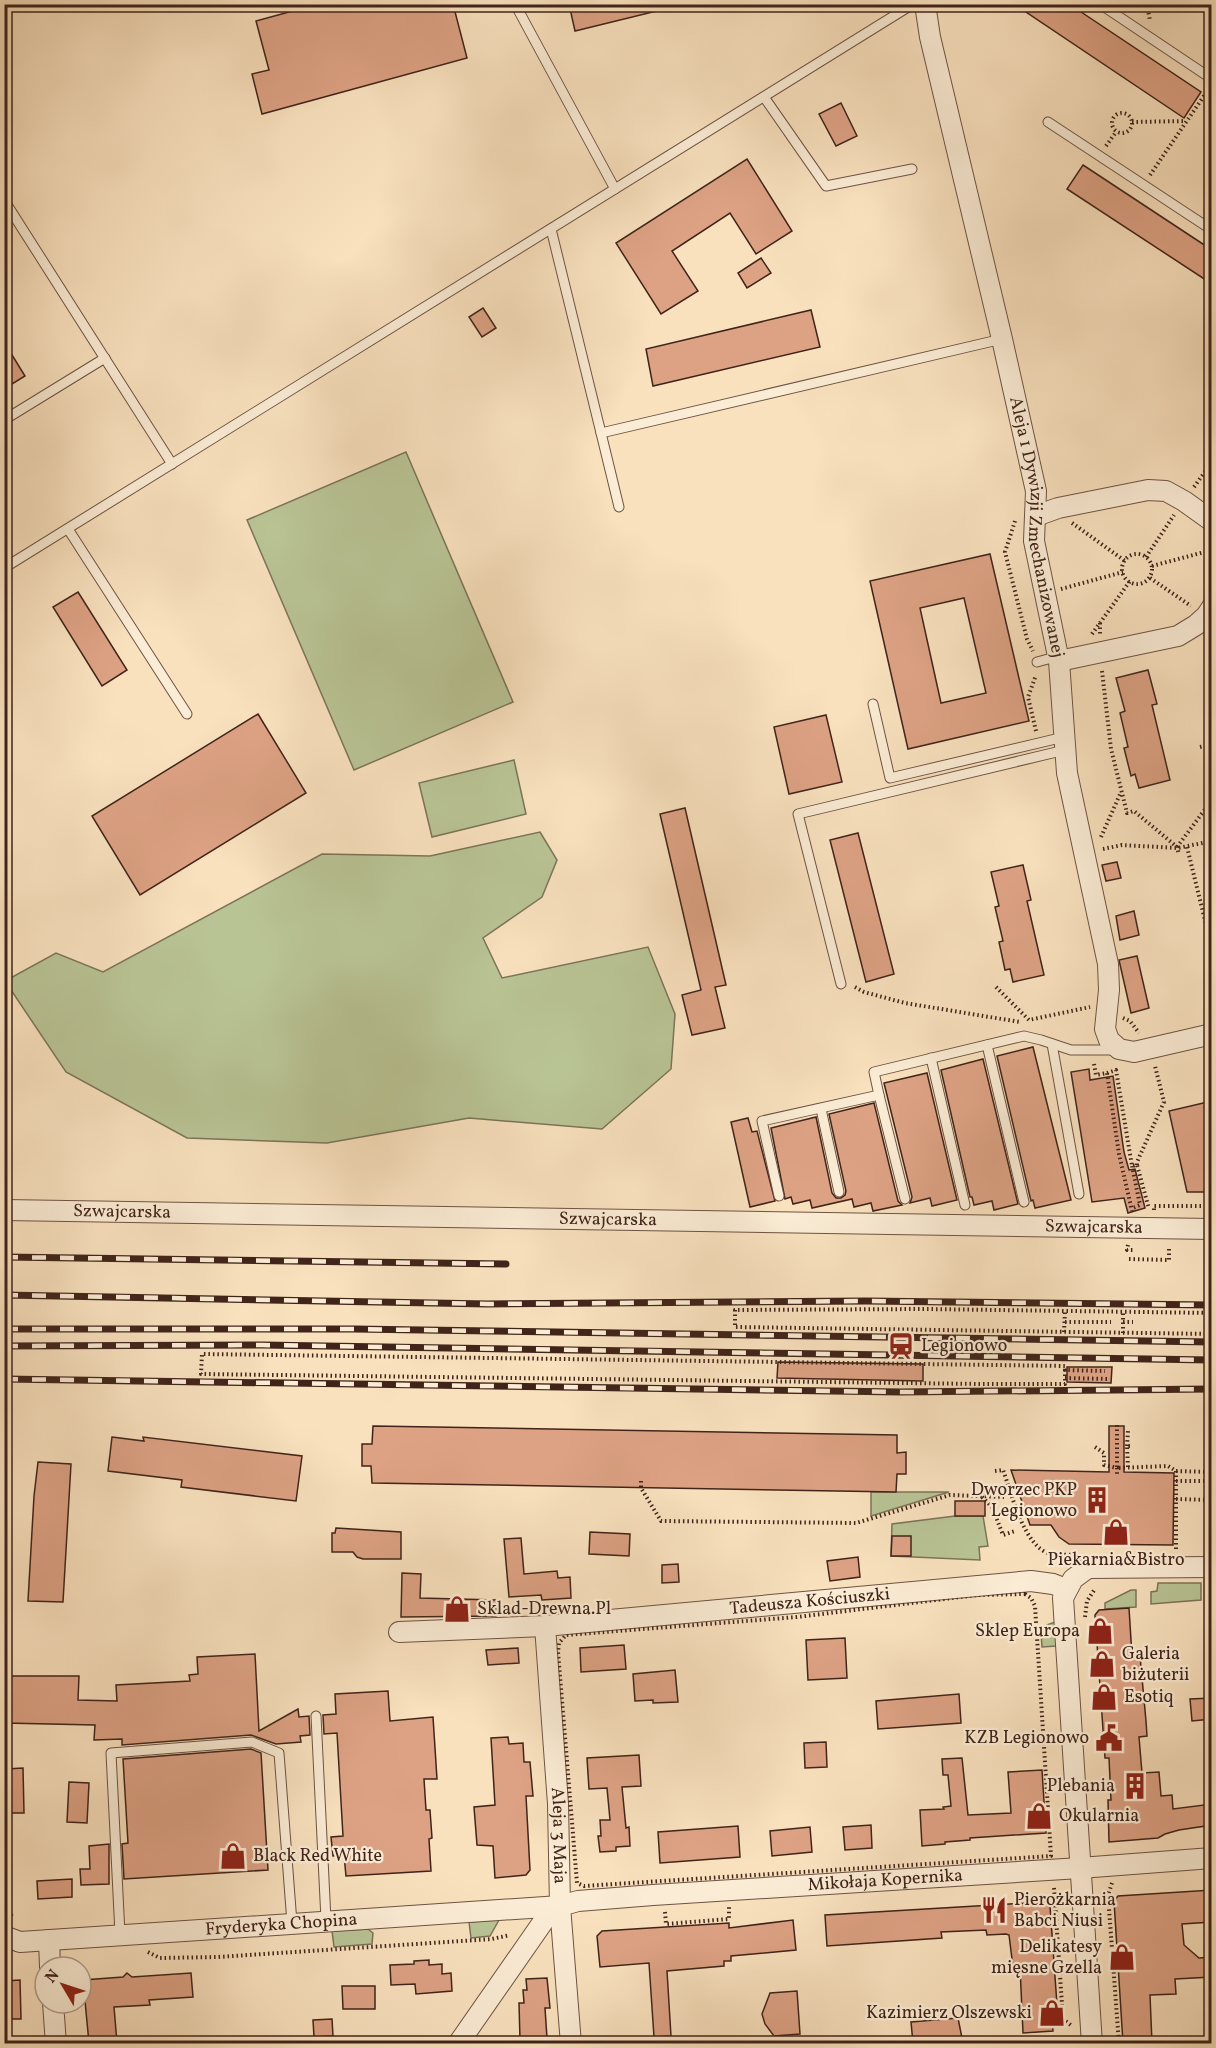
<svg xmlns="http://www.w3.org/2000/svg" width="1216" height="2048" font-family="Vollkorn,serif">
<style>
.green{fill:#b9c495;stroke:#7c7458;stroke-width:1.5}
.building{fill:#dda284;stroke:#40241a;stroke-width:1.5;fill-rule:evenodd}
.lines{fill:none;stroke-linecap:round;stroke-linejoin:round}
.service-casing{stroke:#6e5343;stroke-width:11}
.minor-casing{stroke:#6e5343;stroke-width:22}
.path{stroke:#40241a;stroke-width:4;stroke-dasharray:1.5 3;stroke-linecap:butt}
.service{stroke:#fbecd5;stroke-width:9}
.minor{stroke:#fbecd5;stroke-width:20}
.rail-casing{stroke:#40241a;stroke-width:7}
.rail{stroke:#fbecd5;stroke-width:4.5;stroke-dasharray:14;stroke-linecap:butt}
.labels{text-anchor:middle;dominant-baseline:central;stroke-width:4.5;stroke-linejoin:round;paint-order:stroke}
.street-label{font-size:18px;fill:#40241a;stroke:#fbecd5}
.poi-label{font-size:18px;fill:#40241a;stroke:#fbecd5;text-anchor:start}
</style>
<rect width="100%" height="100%" fill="#f9e1be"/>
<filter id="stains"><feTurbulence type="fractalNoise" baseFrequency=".00333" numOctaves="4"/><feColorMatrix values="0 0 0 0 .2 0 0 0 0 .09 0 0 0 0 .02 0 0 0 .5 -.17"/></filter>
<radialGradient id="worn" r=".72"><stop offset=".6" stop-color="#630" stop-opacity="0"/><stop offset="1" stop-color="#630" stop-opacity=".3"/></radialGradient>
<!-- green -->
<g class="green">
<path d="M406,452L513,702L354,770L247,520Z"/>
<path d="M514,760L526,814L432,837L419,783Z"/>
<path d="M540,832L557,860L542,897L483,938L502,978L648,947L675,1014L671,1069L602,1129L469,1118L327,1143L187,1138L66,1072L5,981L56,953L103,972L322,854L430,856Z"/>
<path d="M871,1492H949L871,1516Z"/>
<path d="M955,1516H983L988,1546L979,1547L980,1560L891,1556L892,1524Z"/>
<path d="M1158,1583H1201V1600L1151,1604V1592L1157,1591Z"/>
<path d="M1131,1590H1136V1607L1105,1609V1603Z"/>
<path d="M1055,1622L1056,1646L1042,1647L1041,1632L1047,1625Z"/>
<path d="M499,1920L490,1936L471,1938L469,1922Z"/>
<path d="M368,1929L373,1933L372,1944L334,1947L332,1931Z"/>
</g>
<!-- building -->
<g class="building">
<path d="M318,4H453L467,58L262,114L252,74L269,70L256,21Z"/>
<path d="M569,4H660L661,10L575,31Z"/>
<path d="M1014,4H1069L1201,92L1184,118Z"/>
<path d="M841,103L857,136L836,146L819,114Z"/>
<path d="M747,159L792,231L756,254L730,213L672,251L698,291L661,314L616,243Z"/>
<path d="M1083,165L1212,250V284L1067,189Z"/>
<path d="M761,258L771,273L747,288L738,273Z"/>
<path d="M483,308L496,328L482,337L469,317Z"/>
<path d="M811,310L820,347L653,386L646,349Z"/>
<path d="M4,342L25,376L4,389Z"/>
<path d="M990,554L1029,721L908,749L870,581ZM964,598L986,693L941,703L920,608Z"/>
<path d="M78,592L127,670L102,686L53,607Z"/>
<path d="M1148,670L1157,704L1152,705L1170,780L1139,788L1135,774L1131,776L1124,748L1128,747L1120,713L1125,711L1116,678Z"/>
<path d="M258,714L306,793L140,895L92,816Z"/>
<path d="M826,715L842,782L789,794L774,727Z"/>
<path d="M685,808L726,985L715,987L725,1028L692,1035L682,995L701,990L660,814Z"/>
<path d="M858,833L894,974L866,982L830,840Z"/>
<path d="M1117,862L1121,878L1106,881L1102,865Z"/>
<path d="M1023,865L1031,900L1027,901L1044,975L1013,982L1010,969L1005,970L999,942L1003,941L995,907L999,906L991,872Z"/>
<path d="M1134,911L1139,935L1120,940L1116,916Z"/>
<path d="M1137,956L1149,1008L1131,1013L1119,960Z"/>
<path d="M1033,1047L1071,1200L1035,1208L1033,1200L1031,1201L997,1056Z"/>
<path d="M983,1059L1018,1204L994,1210L992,1201L974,1205L972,1197H970L941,1070Z"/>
<path d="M1089,1069L1090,1080L1113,1076L1124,1152L1129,1170L1135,1169L1145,1208L1128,1213L1124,1198L1092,1202L1071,1072Z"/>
<path d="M927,1073L957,1200L932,1206L930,1198L910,1203L912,1197L884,1083Z"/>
<path d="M1212,1101V1192H1187L1169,1111Z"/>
<path d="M874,1103L898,1201L902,1205L873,1211L871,1203L854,1207L852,1199L812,1208L810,1200L793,1204L791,1197L785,1199L771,1128L816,1117L832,1193L836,1198H841L845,1195L846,1191L829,1114Z"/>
<path d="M748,1118L752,1132L757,1131L775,1201L750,1207L731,1122Z"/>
<path d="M778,1362L923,1364V1381L777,1378Z"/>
<path d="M1067,1367H1112L1111,1383L1067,1382Z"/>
<path d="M373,1426L897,1435V1453L906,1452V1474H897L896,1492L372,1483L371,1466H362V1444H372Z"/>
<path d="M1109,1426H1124V1472L1174,1473L1173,1545L1069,1544L1059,1537L1051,1525H1030L1011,1470L1109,1472Z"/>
<path d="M112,1437L144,1441L143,1437L302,1456L296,1501L181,1487L182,1480L108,1471Z"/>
<path d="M38,1462L71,1464L63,1602L28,1601L34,1496Z"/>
<rect x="955" y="1501" width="30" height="15"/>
<path d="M336,1528L401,1532V1559H363L357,1557L353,1552H332V1533H335Z"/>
<path d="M590,1532L630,1534L629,1556L589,1554Z"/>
<path d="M892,1536H911V1556H891Z"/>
<path d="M521,1538L524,1574L557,1571L558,1578L570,1577L571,1598L542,1600L541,1595L509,1597L504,1539Z"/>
<path d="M858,1557L860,1577L830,1581L827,1561Z"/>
<path d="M678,1564L679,1582L662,1583V1565Z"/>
<path d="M402,1573L421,1574L420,1598L496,1600V1616L401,1617Z"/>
<path d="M1129,1608L1132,1656H1140L1146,1721L1147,1736L1139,1737L1142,1773L1159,1772L1161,1796L1172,1795L1173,1809L1212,1804V1825L1179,1830L1165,1834L1158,1838L1109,1842L1108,1800H1111L1109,1758H1105L1095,1615L1099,1610Z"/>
<path d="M845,1638L847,1678L808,1680L806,1640Z"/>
<path d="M624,1645L626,1669L581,1672L580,1648Z"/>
<path d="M518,1648L519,1663L488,1665L486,1650Z"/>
<path d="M255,1654L259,1731L298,1709L299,1717L309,1716L310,1735L300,1736L301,1742L276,1744L251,1735L122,1745V1739L94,1740L95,1725L4,1723V1676H79L78,1700L117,1701L116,1685L190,1681L189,1675L198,1674L197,1657Z"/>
<path d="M675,1670L678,1702L653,1703V1700L635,1701L633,1674Z"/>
<path d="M388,1691L390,1721L433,1717L437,1779H424L426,1810H430L432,1838L429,1839L431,1871L346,1876L344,1855L333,1856L331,1837L343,1836L337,1733L324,1734L323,1715L336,1714L335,1694Z"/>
<path d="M959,1694L961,1723L878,1729L876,1701Z"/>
<path d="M1212,1698V1719L1192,1721L1190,1699Z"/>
<path d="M508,1737L509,1744L523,1743L524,1762H530L533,1796H526L530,1870L526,1875L495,1878L493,1846L477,1845L474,1807L495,1805L491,1738Z"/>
<path d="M826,1742L827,1767L805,1768L804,1743Z"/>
<path d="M251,1749L261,1753L268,1870L124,1879L122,1844L128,1843L123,1759Z"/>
<path d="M639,1755L641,1786L622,1787L626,1828L629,1827L630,1846L616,1847V1851L600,1852L598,1836H601L600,1820H610L607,1788L589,1789L587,1758Z"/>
<path d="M962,1758L968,1815L1011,1813L1008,1772L1042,1770L1046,1833L970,1838V1840L945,1842V1844L922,1846L920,1810L944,1809L943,1807L951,1806L948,1775H943L942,1759Z"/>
<path d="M23,1768L24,1813H4L6,1769Z"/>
<path d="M69,1782L89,1783L87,1823L67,1822Z"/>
<path d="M871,1825L872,1848L845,1850L843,1827Z"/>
<path d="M738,1826L740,1857L660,1863L658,1832Z"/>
<path d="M810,1827L812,1852L772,1856L770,1831Z"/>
<path d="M109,1844V1884L81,1885L80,1869H90L89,1846Z"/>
<path d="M72,1879V1897L38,1899L37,1881Z"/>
<path d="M1212,1890V1922L1182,1924L1184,1945L1199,1958L1212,1957V1977L1175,1979L1176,1994L1150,1995L1152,2043H1123L1114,1901L1118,1896Z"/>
<path d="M1045,1902L1050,1906L1058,2019H1052L1053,2031L1023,2033L1020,1967H1013L1009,1935L1006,1934L987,1935L986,1930L941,1932L942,1938L827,1946L825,1915Z"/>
<path d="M793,1920L796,1950L731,1956V1961H724V1966L667,1971L671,2036L654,2037L649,1963L600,1967L597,1936L602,1931L729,1923V1928Z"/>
<path d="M429,1960V1965L442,1964V1974L451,1973L452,1991L416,1994L415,1984L391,1985L390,1965L414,1964V1961Z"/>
<path d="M127,1973L132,1977L191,1973L193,1997L149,2000L150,2005L114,2007L117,2043H89L83,1980L123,1977Z"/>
<path d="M547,1978L550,2008H545L547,2038L520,2040L519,2003H524L523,1990H527L526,1979Z"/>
<path d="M20,1980L21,2019H4V1981Z"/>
<path d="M342,1986H375V2009H343Z"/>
<path d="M797,1991L800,2034L774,2036L765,2024L762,2014L770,1993Z"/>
<path d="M958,2018L963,2043H913L911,2022Z"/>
<path d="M332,2019L333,2036L314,2037L313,2020Z"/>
</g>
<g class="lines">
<defs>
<g id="service">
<path d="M515,4L615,189"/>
<path d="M1100,4L1212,79"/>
<path d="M764,97L826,186L912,169"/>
<path d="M1048,122L1212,230"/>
<path d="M4,200L172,464"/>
<path d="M551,229L601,433L1002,339"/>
<path d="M4,420L105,358"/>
<path d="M601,433L619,507"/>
<path d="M68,529L187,714"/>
<path d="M4,568L913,4"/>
<path d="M1037,662L1059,656"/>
<path d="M873,704L890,778L1064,737"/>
<path d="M841,984L798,814L1065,750"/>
<path d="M1052,1044L1079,1194"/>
<path d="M987,1045L1024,1202"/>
<path d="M931,1058L965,1205"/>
<path d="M879,1095L905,1199"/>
<path d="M821,1109L839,1192"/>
<path d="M779,1196L762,1121L879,1095L874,1072L1024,1036L1041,1040L1071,1050H1117"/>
<path d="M316,1716L326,1920"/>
<path d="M120,1934L111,1753L252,1742L279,1753L292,1923"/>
</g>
<g id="minor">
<path id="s1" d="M925,4L930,37L1002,339L1036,491L1034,541L1059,661L1067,773L1108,964L1109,990L1105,1029L1109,1040L1119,1049L1134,1052L1212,1034"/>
<path d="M1036,516L1058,508L1148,490L1166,491L1184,501L1212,521"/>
<path d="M1059,661L1178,636L1196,625L1206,616L1212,607"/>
<path id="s2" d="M4,1210L1212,1229"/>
<path id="s3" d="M545,1626L558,1804L560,1906L571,2044"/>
<path id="s4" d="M399,1632L545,1626L1031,1581L1053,1584L1066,1589"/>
<path id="s5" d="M4,1936L20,1942L560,1906L578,1901L653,1895L1080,1868L1212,1858"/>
<path d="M49,1940L50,1967"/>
<path d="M53,2003L56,2044"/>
<path d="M458,2044L545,1919L560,1906"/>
<path d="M1092,2044L1063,1598L1073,1579L1088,1568L1212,1567"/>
</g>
</defs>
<!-- service casing -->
<use href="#service" class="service-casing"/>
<!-- minor casing -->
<use href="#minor" class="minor-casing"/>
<!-- path -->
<g class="path">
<path d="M1147,4L1150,21"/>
<circle cx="1122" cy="123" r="10"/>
<path d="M1132,122L1186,121"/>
<path d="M1106,146L1116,132"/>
<path d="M1150,175L1208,90"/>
<path d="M1212,387V443"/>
<path d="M1194,487L1212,462"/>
<path d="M1015,521L1005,552L1027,639L1033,651"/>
<path d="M1072,523L1125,561"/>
<circle cx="1137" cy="569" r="15"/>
<path d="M1146,557L1174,515"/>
<path d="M1152,566L1212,550"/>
<path d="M1150,578L1191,606"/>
<path d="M1061,589L1123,572"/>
<path d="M1100,623V634"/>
<path d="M1092,634L1130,581"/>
<path d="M1102,671L1111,749L1127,813L1134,811L1177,847L1179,855"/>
<path d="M1036,731L1028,697L1036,675"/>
<path d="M1200,747L1212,744"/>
<path d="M1101,837L1121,792"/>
<path d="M1177,847L1212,800"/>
<path d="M1187,847L1212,949"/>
<path d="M1103,849L1122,845L1178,848L1212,841"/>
<path d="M855,987L864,992L905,1003L1020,1022"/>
<path d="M996,987L1029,1020L1090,1007"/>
<path d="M1123,1018L1130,1021L1139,1033"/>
<path d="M1094,1064L1096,1075L1107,1073L1119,1154L1132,1211"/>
<path d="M1107,1073L1116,1070L1132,1166L1137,1165L1149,1209"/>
<path d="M1137,1165V1162L1164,1102L1155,1066"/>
<path d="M1132,1166L1140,1205L1133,1208"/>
<path d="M1154,1210V1206H1212"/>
<path d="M1128,1245L1127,1250H1135"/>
<path d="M1129,1259L1169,1260V1249H1167"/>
<path d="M1212,1313L925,1309L735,1310V1327L1212,1334"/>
<path d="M1065,1322H1111"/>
<path d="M1123,1322H1133"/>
<path d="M1064,1332L1065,1311"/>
<path d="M1123,1333V1311"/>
<path d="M1065,1370V1384H982L201,1374L202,1354L1065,1366V1370L1105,1371"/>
<path d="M1065,1378L1110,1379"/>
<path d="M1117,1425V1468L1168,1466L1176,1471L1212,1472"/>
<path d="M1127,1446L1128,1431"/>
<path d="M1095,1447L1104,1453V1465L1117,1468V1476"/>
<path d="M1128,1467L1127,1446H1132"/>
<path d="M995,1471L1003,1470C1012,1494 1024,1548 1051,1554C1058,1556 1068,1554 1075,1555"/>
<path d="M1176,1471V1551"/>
<path d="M641,1481V1488L661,1521L856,1523L950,1495L1004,1497"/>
<path d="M1176,1481H1212"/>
<path d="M982,1497L992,1507L1003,1535L1015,1531"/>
<path d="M1176,1499L1212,1500"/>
<path d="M1025,1594L1031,1598L1035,1606L1051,1856L584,1886L577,1883L558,1652L559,1643L566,1635L797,1617L977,1595Z"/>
<path d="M1085,1617L1087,1601L1095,1589"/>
<path d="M1112,1883L1108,1895L1119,2044"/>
<path d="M1054,1888L1063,2019L1072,2026"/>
<path d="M4,1910L13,1917"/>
<path d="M665,1912L666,1924L729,1919V1906"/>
<path d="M148,1952L160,1958L218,1957L492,1939L510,1935"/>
</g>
<!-- service -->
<use href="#service" class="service"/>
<!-- minor -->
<use href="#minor" class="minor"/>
<defs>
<g id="rail">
<path d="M4,1257L506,1264"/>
<path d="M4,1295L488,1304L866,1301L1212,1305"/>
<path d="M4,1329H354L1212,1342"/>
<path d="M4,1346L262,1345L1212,1360"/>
<path d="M4,1379L901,1392L1212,1389"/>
</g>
</defs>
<!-- rail casing -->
<use href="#rail" class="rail-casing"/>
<!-- rail -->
<use href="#rail" class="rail"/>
</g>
<!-- icons -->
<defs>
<symbol id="station-bare" viewBox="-9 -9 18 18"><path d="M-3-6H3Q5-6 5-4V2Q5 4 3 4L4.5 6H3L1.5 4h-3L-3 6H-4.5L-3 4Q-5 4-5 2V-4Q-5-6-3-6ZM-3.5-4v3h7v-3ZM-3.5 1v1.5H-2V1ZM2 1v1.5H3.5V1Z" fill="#8f2418" stroke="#fbecd5" stroke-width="2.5" paint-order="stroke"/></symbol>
<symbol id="building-bare" viewBox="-9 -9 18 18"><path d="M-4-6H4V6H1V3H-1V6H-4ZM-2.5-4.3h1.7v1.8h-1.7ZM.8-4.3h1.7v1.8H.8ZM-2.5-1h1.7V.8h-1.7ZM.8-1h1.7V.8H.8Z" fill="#8f2418" stroke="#fbecd5" stroke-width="2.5" paint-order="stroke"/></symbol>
<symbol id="shop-bare" viewBox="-9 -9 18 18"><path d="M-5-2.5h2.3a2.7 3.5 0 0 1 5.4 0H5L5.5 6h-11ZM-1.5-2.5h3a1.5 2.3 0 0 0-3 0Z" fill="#8f2418" stroke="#fbecd5" stroke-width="2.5" paint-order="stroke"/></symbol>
<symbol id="civic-bare" viewBox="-9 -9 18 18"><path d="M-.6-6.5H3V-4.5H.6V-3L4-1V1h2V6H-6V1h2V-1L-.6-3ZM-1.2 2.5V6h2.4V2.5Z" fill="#8f2418" stroke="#fbecd5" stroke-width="2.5" paint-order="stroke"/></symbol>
<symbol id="restaurant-bare" viewBox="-9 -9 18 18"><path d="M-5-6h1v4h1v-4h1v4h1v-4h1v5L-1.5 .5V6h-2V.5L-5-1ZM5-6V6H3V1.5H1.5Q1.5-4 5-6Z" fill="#8f2418" stroke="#fbecd5" stroke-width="2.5" paint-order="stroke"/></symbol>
</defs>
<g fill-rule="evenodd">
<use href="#station-bare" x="882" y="1327" width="38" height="38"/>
<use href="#building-bare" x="1078" y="1481" width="38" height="38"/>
<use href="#shop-bare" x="1097" y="1513" width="38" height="38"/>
<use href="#shop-bare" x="438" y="1590" width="38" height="38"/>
<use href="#shop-bare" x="1081" y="1612" width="38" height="38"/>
<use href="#shop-bare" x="1083" y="1645" width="38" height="38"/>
<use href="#shop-bare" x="1085" y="1678" width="38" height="38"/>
<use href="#civic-bare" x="1090" y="1719" width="38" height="38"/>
<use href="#building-bare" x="1116" y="1767" width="38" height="38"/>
<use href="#shop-bare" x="1020" y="1797" width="38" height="38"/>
<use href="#shop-bare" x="214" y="1837" width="38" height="38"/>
<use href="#restaurant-bare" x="975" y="1891" width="38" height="38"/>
<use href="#shop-bare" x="1103" y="1938" width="38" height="38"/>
<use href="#shop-bare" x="1033" y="1994" width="38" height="38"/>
</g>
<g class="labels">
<!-- street labels -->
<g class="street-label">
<text stroke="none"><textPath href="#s1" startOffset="536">Aleja 1 Dywizji Zmechanizowanej</textPath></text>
<text stroke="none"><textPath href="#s2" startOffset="118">Szwajcarska</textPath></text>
<text stroke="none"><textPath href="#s2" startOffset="604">Szwajcarska</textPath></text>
<text stroke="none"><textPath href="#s2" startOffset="1090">Szwajcarska</textPath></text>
<text stroke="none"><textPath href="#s4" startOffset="412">Tadeusza Kościuszki</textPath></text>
<text stroke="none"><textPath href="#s3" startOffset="210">Aleja 3 Maja</textPath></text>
<text stroke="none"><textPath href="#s5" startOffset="885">Mikołaja Kopernika</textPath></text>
<text stroke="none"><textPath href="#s5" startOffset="279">Fryderyka Chopina</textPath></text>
</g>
<!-- poi labels -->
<g class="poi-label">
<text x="921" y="1346">Legionowo</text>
<text x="1077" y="1490" text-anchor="end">Dworzec PKP<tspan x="1077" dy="21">Legionowo</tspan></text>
<text x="1116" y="1560" text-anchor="middle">Piekarnia&amp;Bistro</text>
<text x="477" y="1609">Sklad-Drewna.Pl</text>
<text x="1080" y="1631" text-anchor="end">Sklep Europa</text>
<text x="1122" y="1654">Galeria<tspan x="1122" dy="21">biżuterii</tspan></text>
<text x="1124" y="1697">Esotiq</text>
<text x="1089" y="1738" text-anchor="end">KZB Legionowo</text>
<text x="1115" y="1786" text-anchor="end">Plebania</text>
<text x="1059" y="1816">Okularnia</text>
<text x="253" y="1856">Black Red White</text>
<text x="1014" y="1900">Pierożkarnia<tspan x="1014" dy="21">Babci Niusi</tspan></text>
<text x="1102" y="1947" text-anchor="end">Delikatesy<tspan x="1102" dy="21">mięsne Gzella</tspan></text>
<text x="1032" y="2013" text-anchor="end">Kazimierz Olszewski</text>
</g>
</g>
<!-- margin -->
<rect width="1216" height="2048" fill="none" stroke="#f9e1be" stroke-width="24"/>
<rect x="6" y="6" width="1204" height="2036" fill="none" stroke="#40241a" stroke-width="3"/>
<rect x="12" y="12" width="1192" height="2024" fill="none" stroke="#40241a" stroke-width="1.5"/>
<!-- north arrow -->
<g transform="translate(63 1985) rotate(309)"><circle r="28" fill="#fbecd5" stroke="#b09c8a" stroke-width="1.5"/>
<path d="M0-4.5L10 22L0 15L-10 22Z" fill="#8f2418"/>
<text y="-9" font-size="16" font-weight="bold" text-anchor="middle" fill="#40241a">N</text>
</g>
<rect width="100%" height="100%" filter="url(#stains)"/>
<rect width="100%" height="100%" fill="url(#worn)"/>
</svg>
